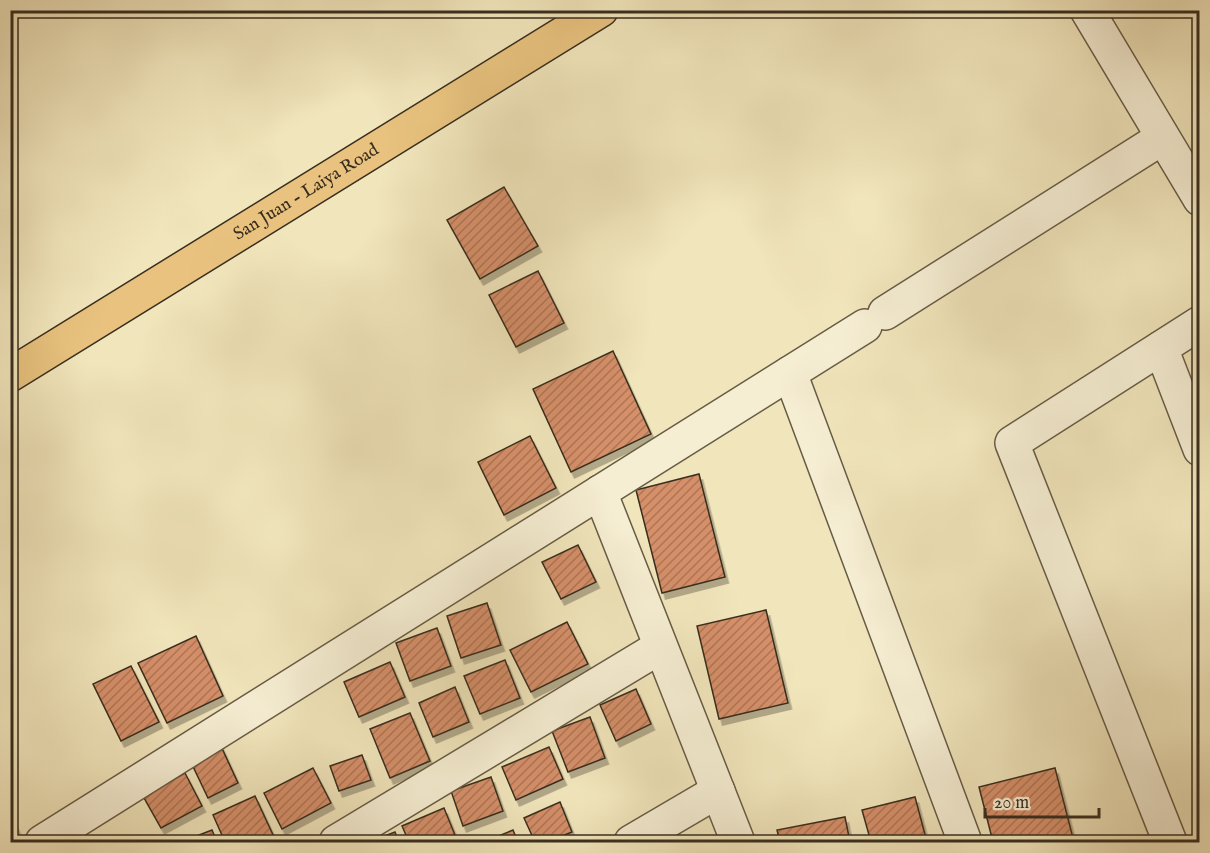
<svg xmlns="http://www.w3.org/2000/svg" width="1210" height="853" font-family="'IM FELL English',serif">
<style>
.building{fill:url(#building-hatch);stroke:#392e1f;stroke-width:1.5;filter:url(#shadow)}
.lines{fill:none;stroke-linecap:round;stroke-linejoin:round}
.minor-casing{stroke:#675c46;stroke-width:36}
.major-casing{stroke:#392e1f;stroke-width:36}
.minor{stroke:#f6eed3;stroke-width:33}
.major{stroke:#e8c27e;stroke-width:33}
.labels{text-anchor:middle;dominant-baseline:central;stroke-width:6;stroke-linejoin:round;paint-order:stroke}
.street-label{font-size:18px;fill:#392e1f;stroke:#f6eed3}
</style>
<defs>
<pattern id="building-hatch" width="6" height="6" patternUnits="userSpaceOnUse" patternTransform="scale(1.5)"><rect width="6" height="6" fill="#d58f69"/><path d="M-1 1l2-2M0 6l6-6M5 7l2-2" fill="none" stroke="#ae7556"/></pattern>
<filter id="shadow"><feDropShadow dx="3.5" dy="6" stdDeviation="0" flood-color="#0004"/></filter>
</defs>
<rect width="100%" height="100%" fill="#f1e5bb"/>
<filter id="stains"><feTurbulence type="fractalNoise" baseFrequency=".00333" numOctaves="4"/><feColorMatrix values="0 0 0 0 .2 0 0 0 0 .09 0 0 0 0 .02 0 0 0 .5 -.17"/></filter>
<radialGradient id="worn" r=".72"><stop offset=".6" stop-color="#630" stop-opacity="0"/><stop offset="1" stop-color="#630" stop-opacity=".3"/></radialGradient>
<!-- building -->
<g class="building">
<path d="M504,187L538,246L480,279L447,220Z"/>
<path d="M538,271L564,323L516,347L489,295Z"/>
<path d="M613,351L651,434L571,472L533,389Z"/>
<path d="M530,436L556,488L504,515L478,462Z"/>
<path d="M699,474L725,577L662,593L636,490Z"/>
<path d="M578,545L596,582L561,599L542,562Z"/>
<path d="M487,603L501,645L461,658L447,616Z"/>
<path d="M766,610L788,703L719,719L697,626Z"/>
<path d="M567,622L588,664L531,692L510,650Z"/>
<path d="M437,628L451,666L410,681L396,643Z"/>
<path d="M196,636L223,696L167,723L138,663Z"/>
<path d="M505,660L520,698L480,714L464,676Z"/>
<path d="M390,662L405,697L359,717L344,682Z"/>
<path d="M131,666L159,722L121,741L93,684Z"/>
<path d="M455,687L469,722L433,737L419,703Z"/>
<path d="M636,689L651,724L616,741L600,705Z"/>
<path d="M410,713L430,761L390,778L370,729Z"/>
<path d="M590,717L605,758L568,772L552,731Z"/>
<path d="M220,744L238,783L208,798L189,758Z"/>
<path d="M549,747L563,779L516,800L502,767Z"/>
<path d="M362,755L371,780L339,791L330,766Z"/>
<path d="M313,768L331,803L282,829L264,793Z"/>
<path d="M1055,768L1074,842H993L979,787Z"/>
<path d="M185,773L202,806L161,828L143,796Z"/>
<path d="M491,777L503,811L463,826L451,791Z"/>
<path d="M255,796L274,837L263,842H225L213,815Z"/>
<path d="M915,797L927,842H871L862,810Z"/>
<path d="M560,802L572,832L547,842H535L524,818Z"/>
<path d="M444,808L455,835L437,842H409L402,826Z"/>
<path d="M10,812L17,829L10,832Z"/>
<path d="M845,817L850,842H780L777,830Z"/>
<path d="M212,830L217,842H181Z"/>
<path d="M513,830L518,842H484Z"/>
<path d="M395,832L399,842H369Z"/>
</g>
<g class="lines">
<defs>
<g id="minor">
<path d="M1087,10L1200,199"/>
<path d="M885,313L1162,138"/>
<path d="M1161,348L1200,449"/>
<path d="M790,373L965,842"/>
<path d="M600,492L738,842"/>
<path d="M42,842L865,326"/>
<path d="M336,842L660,647"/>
<path d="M631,842L718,791"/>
<path d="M1170,842L1012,443L1200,323"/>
</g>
<g id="major">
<path id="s1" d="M10,375L601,10"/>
</g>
</defs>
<!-- minor casing -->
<use href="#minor" class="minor-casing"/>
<!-- major casing -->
<use href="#major" class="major-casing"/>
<!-- minor -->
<use href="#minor" class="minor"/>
<!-- major -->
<use href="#major" class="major"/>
</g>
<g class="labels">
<!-- street labels -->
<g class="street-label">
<text stroke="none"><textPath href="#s1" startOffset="348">San Juan - Laiya Road</textPath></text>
</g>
</g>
<!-- margin -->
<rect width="1210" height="853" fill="none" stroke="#f1e5bb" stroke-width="36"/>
<rect x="12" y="12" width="1186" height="829" fill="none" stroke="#392e1f" stroke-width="3"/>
<rect x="18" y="18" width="1174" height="817" fill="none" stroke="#392e1f" stroke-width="1.5"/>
<!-- scale -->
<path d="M985 808v9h114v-9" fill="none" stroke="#392e1f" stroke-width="3"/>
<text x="994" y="808" font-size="18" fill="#392e1f" stroke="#f6eed3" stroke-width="4.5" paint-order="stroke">20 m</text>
<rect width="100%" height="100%" filter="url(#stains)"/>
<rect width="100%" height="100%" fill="url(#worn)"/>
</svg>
